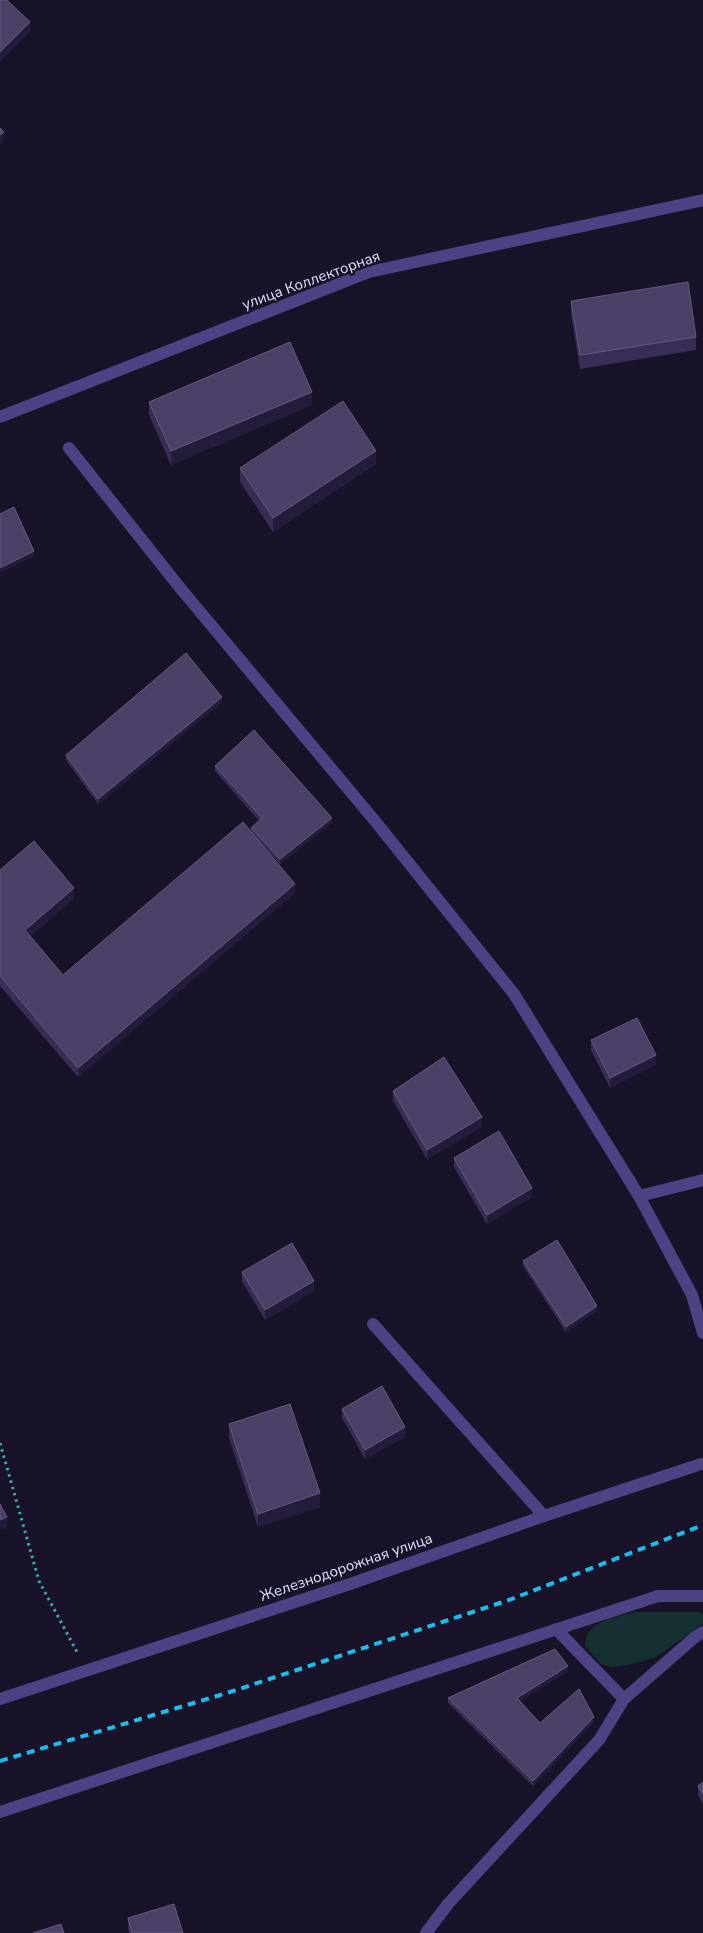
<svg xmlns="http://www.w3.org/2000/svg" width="703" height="1933" font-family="'Nunito Sans',sans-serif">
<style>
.green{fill:#163032}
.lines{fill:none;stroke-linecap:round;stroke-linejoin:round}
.path{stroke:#3babb2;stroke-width:3;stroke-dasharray:2.5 4;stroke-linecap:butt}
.minor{stroke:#4c4284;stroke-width:12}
.rail{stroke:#19beec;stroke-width:4;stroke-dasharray:8 6;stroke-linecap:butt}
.wall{fill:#3a2d55}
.shaded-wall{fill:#251b3c}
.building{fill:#4c4067;stroke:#64597e}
.labels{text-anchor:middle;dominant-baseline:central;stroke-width:5;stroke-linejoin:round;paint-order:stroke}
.street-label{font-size:15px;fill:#e4ddfc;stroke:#191329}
</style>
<rect width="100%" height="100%" fill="#191329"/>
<!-- green -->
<path class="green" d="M634,1612H698L703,1614V1624L656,1657L632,1664L612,1667L601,1664L585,1646C585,1621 614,1618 634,1612Z"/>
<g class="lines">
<!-- path -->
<path class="path" d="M0,1443L39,1581L77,1652"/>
<!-- minor -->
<g class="minor">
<path d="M0,417L369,272L703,200"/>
<path d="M69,448L181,589L375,821L514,994L639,1196L692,1295L703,1333"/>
<path d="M639,1196L703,1180"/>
<path d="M373,1324L544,1516"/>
<path d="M556,1629L624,1699"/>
<path d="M0,1699L350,1584L544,1516L701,1464"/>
<path d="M0,1812L658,1596H703"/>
<path d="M426,1933L448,1904L599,1740L624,1699L695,1637L703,1632"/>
</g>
<!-- rail -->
<path class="rail" d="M0,1761L227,1693L509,1600L703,1525"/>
</g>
<!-- wall -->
<g class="wall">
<path d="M571,301L696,337V350L580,369L571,314Z"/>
<path d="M149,402L312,405L171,465L149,415Z"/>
<path d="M376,464L273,532L240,482V468Z"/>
<path d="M222,702L98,804L66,760V755Z"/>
<path d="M215,766L332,823L280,864L260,842L295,893L78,1077L0,986V870L74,898L30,936L63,975L251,832V828L259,821L215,771Z"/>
<path d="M591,1040L656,1065L610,1088L591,1050Z"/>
<path d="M393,1091L482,1127L427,1159L393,1101Z"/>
<path d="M454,1158L532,1197L487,1224L454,1167Z"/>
<path d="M523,1261L597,1311L566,1332L523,1266Z"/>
<path d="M242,1272L314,1291L265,1320L242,1281Z"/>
<path d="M342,1409L405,1437L365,1459L342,1418Z"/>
<path d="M229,1424L320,1507L258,1527L229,1438Z"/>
<path d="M568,1671L520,1701L540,1723L594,1722L533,1786L448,1703V1698Z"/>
<path d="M703,1782V1804L698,1795V1786Z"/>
<path d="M128,1918L183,1933H129L128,1928Z"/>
</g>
<!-- shaded-wall -->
<g class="shaded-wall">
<path d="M30,22V32L0,62V52Z"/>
<path d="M4,132V142L0,145V135Z"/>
<path d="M312,392V405L171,465V451Z"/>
<path d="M376,451V464L273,532V518Z"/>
<path d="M34,551V556L0,573V568Z"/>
<path d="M222,697V702L98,804V799Z"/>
<path d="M332,818V823L280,864V859Z"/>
<path d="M295,884V893L78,1077V1068Z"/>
<path d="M74,888V898L25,940V930Z"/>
<path d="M656,1055V1065L610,1088V1078Z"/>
<path d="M482,1117V1127L427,1159V1150Z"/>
<path d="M532,1188V1197L487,1224V1215Z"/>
<path d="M314,1281V1291L265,1320V1310Z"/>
<path d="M597,1306V1311L566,1332V1327Z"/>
<path d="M405,1427V1437L365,1459V1450Z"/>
<path d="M320,1493V1507L258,1527V1514Z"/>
<path d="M7,1517V1527L0,1530V1520Z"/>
<path d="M568,1666V1671L517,1703V1698Z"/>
<path d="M594,1717V1722L533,1786V1781Z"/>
</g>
<!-- building -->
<g class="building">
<path d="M0,0H7L30,22L0,52Z"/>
<path d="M0,128L4,132L0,135Z"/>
<path d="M688,282L696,337L580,355L571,301Z"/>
<path d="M290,342L312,392L171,451L149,402Z"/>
<path d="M343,401L376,451L273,518L240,468Z"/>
<path d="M14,507L34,551L0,568V514Z"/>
<path d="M186,653L222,697L98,799L66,755Z"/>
<path d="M254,730L332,818L280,859L251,828L262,818L215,766Z"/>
<path d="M243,822L295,884L78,1068L0,976V870L34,841L74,888L25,930L63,975Z"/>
<path d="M637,1018L656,1055L610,1078L591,1040Z"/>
<path d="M444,1057L482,1117L427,1150L393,1091Z"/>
<path d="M499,1131L532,1188L487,1215L454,1158Z"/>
<path d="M557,1240L597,1306L566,1327L523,1261Z"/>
<path d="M292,1243L314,1281L265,1310L242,1272Z"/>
<path d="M382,1386L405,1427L365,1450L342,1409Z"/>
<path d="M290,1404L320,1493L258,1514L229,1424Z"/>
<path d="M0,1504L7,1517L0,1520Z"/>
<path d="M555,1649L568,1666L517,1698L540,1723L579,1689L594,1717L533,1781L448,1698Z"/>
<path d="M703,1782V1794L698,1786Z"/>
<path d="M174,1904L183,1933H132L128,1918Z"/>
<path d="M61,1924L64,1933H33Z"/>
</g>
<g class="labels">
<!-- street labels -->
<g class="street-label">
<text transform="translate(311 280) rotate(-20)">улица Коллекторная</text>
<text transform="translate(346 1567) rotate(-19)">Железнодорожная улица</text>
</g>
</g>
</svg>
